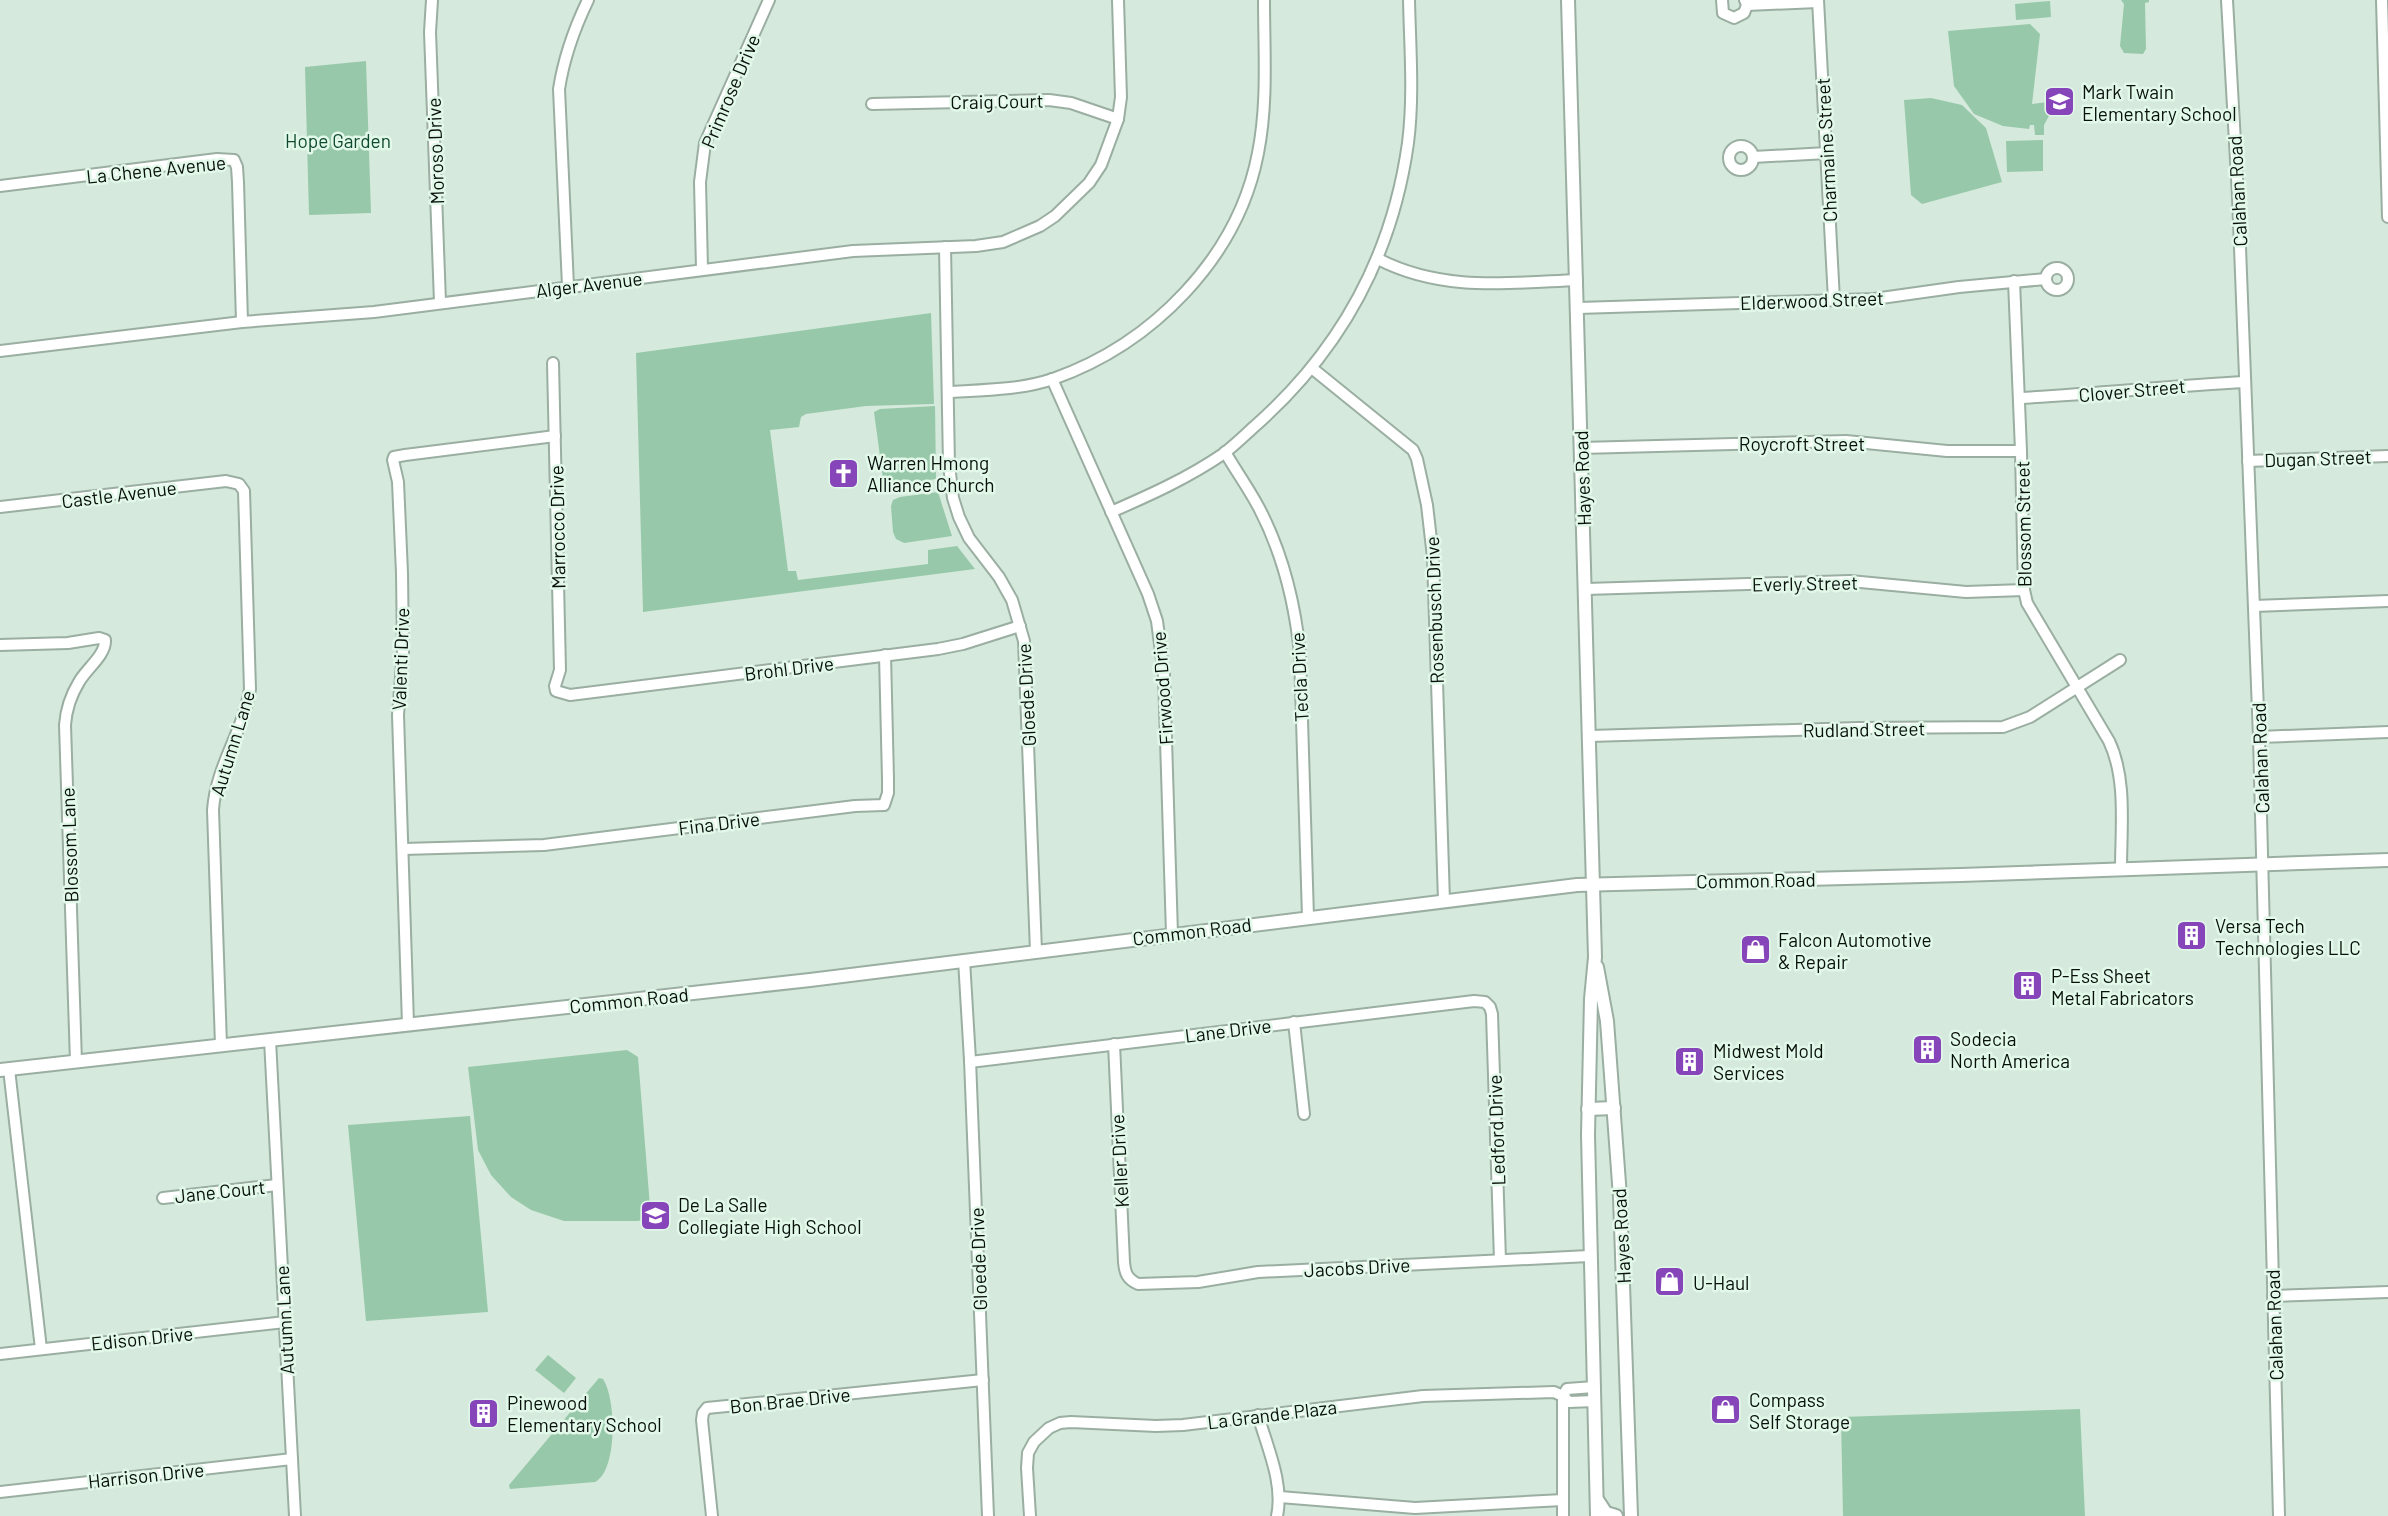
<svg xmlns="http://www.w3.org/2000/svg" width="2388" height="1516" font-family="Barlow,sans-serif">
<style>
.green{fill:#98c8aa}
.lines{fill:none;stroke-linecap:round;stroke-linejoin:round}
.minor-casing{stroke:#9aaea1;stroke-width:14}
.tertiary-casing{stroke:#9aaea1;stroke-width:16}
.minor{stroke:#fff;stroke-width:10}
.tertiary{stroke:#fff;stroke-width:12}
.labels{text-anchor:middle;dominant-baseline:central;stroke-width:5;stroke-linejoin:round;paint-order:stroke}
.street-label{font-size:19px;fill:#08100b;stroke:#e2f8e9}
.poi-label{font-size:19px;fill:#08100b;stroke:#e2f8e9;text-anchor:start}
.park-label{font-size:19px;fill:#104a2e;stroke:#e2f8e9}
</style>
<rect width="100%" height="100%" fill="#d5eadc"/>
<!-- green -->
<g class="green">
<path d="M2121,0H2149V2L2145,3L2146,49L2143,54L2124,53L2120,46L2124,4Z"/>
<path d="M2050,1L2051,17L2016,20L2015,4Z"/>
<path d="M2030,24L2040,34L2032,104L2047,102L2051,107H2055V114H2050L2044,125V135H2035L2034,125H2030L2029,129L2003,126L1974,114L1954,86L1948,31Z"/>
<path d="M366,61L371,213L309,215L305,67Z"/>
<path d="M1931,98L1962,105L1986,128L2002,182L1922,204L1911,195L1904,100Z"/>
<path d="M2043,140V171L2007,172L2006,141Z"/>
<path d="M931,313L934,404L866,406L806,414L801,417L799,427L770,430L788,571H796L798,580L928,564V550L957,546L975,569L643,612L636,353Z"/>
<path d="M935,406L936,479L884,486L874,412L880,409Z"/>
<path d="M938,492L952,536L904,543L896,539L893,532L891,506L893,500L900,497Z"/>
<path d="M627,1050L638,1057L651,1219L637,1221H564L531,1210L511,1197L491,1175L478,1150L468,1067Z"/>
<path d="M470,1116L488,1312L366,1321L348,1125Z"/>
<path d="M548,1355L576,1378L564,1393L535,1370Z"/>
<path d="M599,1378L603,1379C616,1398 618,1470 595,1482L510,1489L509,1485Z"/>
<path d="M2080,1409L2085,1516H1843L1841,1417Z"/>
</g>
<g class="lines">
<defs>
<g id="minor">
<path d="M432,0L430,32L440,302"/>
<path d="M1722,0L1723,13L1734,18L1744,13L1747,5L1745,0"/>
<path d="M1818,0L1834,300"/>
<path d="M2227,0L2238,196L2259,737L2279,1516"/>
<path d="M2382,0L2388,217"/>
<path d="M1747,5L1818,2"/>
<path d="M872,104L1049,100L1071,103L1118,119"/>
<circle cx="1741" cy="158" r="12"/>
<path d="M1753,157L1827,153"/>
<path d="M0,186L217,159L234,160L237,167L238,182L242,322"/>
<path d="M945,247L949,465L953,498L959,517L969,538L999,577L1012,600L1024,641L1036,951"/>
<path d="M1378,259C1442,292 1508,283 1577,280"/>
<circle cx="2057" cy="279" r="11"/>
<path d="M702,269L700,182L705,143L769,0"/>
<path d="M2014,281L2021,451L2024,590L2027,603L2109,741C2127,779 2121,827 2121,869"/>
<path d="M568,286L559,89C564,57 574,29 588,0"/>
<path d="M1578,308L1874,299L1959,287L2046,279"/>
<path d="M0,351L242,322L374,312L853,251L976,246L1003,242L1040,226L1055,216L1089,183L1101,165L1118,119L1121,97L1118,0"/>
<path d="M553,363L560,670L555,686L556,691L570,695L938,649L963,644L1020,626"/>
<path d="M1313,369L1413,450L1417,459L1427,505L1433,557L1444,901"/>
<path d="M1052,379L1148,594L1157,621L1164,675L1172,934"/>
<path d="M948,392C983,390 1020,390 1053,379C1152,344 1238,258 1258,153C1268,103 1264,51 1264,0"/>
<path d="M2020,398C2095,394 2170,386 2245,382"/>
<path d="M1581,448L1846,441L1947,451H2021"/>
<path d="M1225,452C1236,471 1249,489 1259,508C1283,554 1295,603 1300,654L1308,917"/>
<path d="M2248,461L2388,456"/>
<path d="M0,507L226,481L239,484L244,491L250,689C243,732 216,766 213,810L221,1045"/>
<path d="M1111,512C1150,495 1188,478 1223,454C1234,446 1245,435 1255,426C1341,350 1392,257 1408,143C1414,96 1410,47 1409,0"/>
<path d="M1586,589L1850,581L1966,592L2024,590"/>
<path d="M2254,606L2388,601"/>
<path d="M0,645L68,643L99,638L105,640C106,655 86,669 79,682C71,695 66,711 65,725L76,1062"/>
<path d="M1590,736L1858,728L2003,727L2030,717L2120,660"/>
<path d="M2259,737L2388,732"/>
<path d="M403,849L544,845L855,806L884,805L888,793V779L885,655"/>
<path d="M964,960L970,1060L988,1516"/>
<path d="M1294,1022L1304,1114"/>
<path d="M408,1024L398,715L403,651L402,573L398,482L393,460L394,457L405,455L555,436"/>
<path d="M270,1040L295,1516"/>
<path d="M1114,1044L1124,1262C1125,1273 1127,1279 1138,1284L1198,1282L1258,1272L1589,1256"/>
<path d="M970,1062L1474,1001L1485,1002L1490,1007L1492,1014L1500,1260"/>
<path d="M9,1069L41,1349"/>
<path d="M163,1198L277,1185"/>
<path d="M2273,1296L2388,1292"/>
<path d="M0,1354L285,1322"/>
<path d="M1563,1396V1516"/>
<path d="M1563,1396L1567,1389L1594,1387"/>
<path d="M1258,1415C1267,1447 1284,1483 1277,1516"/>
<path d="M0,1492L292,1459"/>
<path d="M1280,1497L1415,1508L1563,1500"/>
<path d="M712,1516L702,1420L703,1413L707,1408L983,1380"/>
<path d="M1030,1516L1027,1468L1028,1453L1034,1442L1049,1428L1060,1423L1071,1422L1156,1426L1183,1425L1423,1396L1554,1392L1563,1396L1569,1402L1595,1401"/>
</g>
<g id="tertiary">
<path d="M1568,0L1595,957L1591,999L1588,1135L1597,1516"/>
<path d="M1597,967L1607,1021L1620,1197L1631,1516"/>
<path d="M0,1070L810,980L1577,885L1961,875L2388,860"/>
<path d="M1588,1109L1614,1108"/>
<path d="M1598,1501L1606,1513L1616,1516"/>
</g>
</defs>
<!-- minor casing -->
<use href="#minor" class="minor-casing"/>
<!-- tertiary casing -->
<use href="#tertiary" class="tertiary-casing"/>
<!-- minor -->
<use href="#minor" class="minor"/>
<!-- tertiary -->
<use href="#tertiary" class="tertiary"/>
</g>
<!-- icons -->
<defs>
<symbol id="school-square" viewBox="-11 -11 22 22"><rect x="-9" y="-9" width="18" height="18" rx="4" fill="#8745ba" stroke="#e2f8e9"/><path d="M0-5L7-2L0 1L-7-2ZM-4 1L0 2.5L4 1V4Q0 6-4 4Z" fill="#fff"/></symbol>
<symbol id="church-square" viewBox="-11 -11 22 22"><rect x="-9" y="-9" width="18" height="18" rx="4" fill="#8745ba" stroke="#e2f8e9"/><path d="M-1.2-6h2.4v3.5h3.3v2.4h-3.3V6h-2.4V-.1h-3.3v-2.4h3.3Z" fill="#fff"/></symbol>
<symbol id="building-square" viewBox="-11 -11 22 22"><rect x="-9" y="-9" width="18" height="18" rx="4" fill="#8745ba" stroke="#e2f8e9"/><path d="M-4-6H4V6H1V3H-1V6H-4ZM-2.5-4.3h1.7v1.8h-1.7ZM.8-4.3h1.7v1.8H.8ZM-2.5-1h1.7V.8h-1.7ZM.8-1h1.7V.8H.8Z" fill="#fff"/></symbol>
<symbol id="shop-square" viewBox="-11 -11 22 22"><rect x="-9" y="-9" width="18" height="18" rx="4" fill="#8745ba" stroke="#e2f8e9"/><path d="M-5-2.5h2.3a2.7 3.5 0 0 1 5.4 0H5L5.5 6h-11ZM-1.5-2.5h3a1.5 2.3 0 0 0-3 0Z" fill="#fff"/></symbol>
</defs>
<g fill-rule="evenodd">
<use href="#school-square" x="2042" y="84" width="35" height="35"/>
<use href="#church-square" x="826" y="456" width="35" height="35"/>
<use href="#building-square" x="2174" y="918" width="35" height="35"/>
<use href="#shop-square" x="1738" y="932" width="35" height="35"/>
<use href="#building-square" x="2010" y="968" width="35" height="35"/>
<use href="#building-square" x="1910" y="1032" width="35" height="35"/>
<use href="#building-square" x="1672" y="1044" width="35" height="35"/>
<use href="#school-square" x="638" y="1198" width="35" height="35"/>
<use href="#shop-square" x="1652" y="1264" width="35" height="35"/>
<use href="#shop-square" x="1708" y="1392" width="35" height="35"/>
<use href="#building-square" x="466" y="1396" width="35" height="35"/>
</g>
<g class="labels">
<!-- street labels -->
<g class="street-label">
<text transform="translate(730 91) rotate(-67)">Primrose Drive</text>
<text transform="translate(997 101) rotate(-1)">Craig Court</text>
<text transform="translate(1826 150) rotate(-93)">Charmaine Street</text>
<text transform="translate(435 151) rotate(-92)">Moroso Drive</text>
<text transform="translate(156 169) rotate(-6)">La Chene Avenue</text>
<text transform="translate(2237 191) rotate(-93)">Calahan Road</text>
<text transform="translate(589 284) rotate(-7)">Alger Avenue</text>
<text transform="translate(1812 300) rotate(-2)">Elderwood Street</text>
<text transform="translate(2132 390) rotate(-5)">Clover Street</text>
<text x="1802" y="443">Roycroft Street</text>
<text transform="translate(2318 458) rotate(-2)">Dugan Street</text>
<text transform="translate(1582 478) rotate(-92)">Hayes Road</text>
<text transform="translate(119 494) rotate(-7)">Castle Avenue</text>
<text transform="translate(2023 524) rotate(-91)">Blossom Street</text>
<text transform="translate(557 527) rotate(-91)">Marrocco Drive</text>
<text transform="translate(1805 583) rotate(-1)">Everly Street</text>
<text transform="translate(1434 610) rotate(-92)">Rosenbusch Drive</text>
<text transform="translate(400 659) rotate(-88)">Valenti Drive</text>
<text transform="translate(789 668) rotate(-7)">Brohl Drive</text>
<text transform="translate(1299 677) rotate(-93)">Tecla Drive</text>
<text transform="translate(1162 688) rotate(-94)">Firwood Drive</text>
<text transform="translate(1026 695) rotate(-93)">Gloede Drive</text>
<text transform="translate(1864 729) rotate(-1)">Rudland Street</text>
<text transform="translate(232 743) rotate(-73)">Autumn Lane</text>
<text transform="translate(2260 758) rotate(-92)">Calahan Road</text>
<text transform="translate(719 823) rotate(-7)">Fina Drive</text>
<text transform="translate(69 845) rotate(-92)">Blossom Lane</text>
<text transform="translate(1756 880) rotate(-1)">Common Road</text>
<text transform="translate(1192 931) rotate(-7)">Common Road</text>
<text transform="translate(629 1000) rotate(-6)">Common Road</text>
<text transform="translate(1228 1030) rotate(-7)">Lane Drive</text>
<text transform="translate(1496 1130) rotate(-92)">Ledford Drive</text>
<text transform="translate(1119 1161) rotate(-93)">Keller Drive</text>
<text transform="translate(220 1191) rotate(-6)">Jane Court</text>
<text transform="translate(1621 1236) rotate(-93)">Hayes Road</text>
<text transform="translate(978 1259) rotate(-92)">Gloede Drive</text>
<text transform="translate(1357 1267) rotate(-3)">Jacobs Drive</text>
<text transform="translate(284 1320) rotate(-93)">Autumn Lane</text>
<text transform="translate(2274 1325) rotate(-92)">Calahan Road</text>
<text transform="translate(142 1338) rotate(-6)">Edison Drive</text>
<text transform="translate(790 1400) rotate(-6)">Bon Brae Drive</text>
<text transform="translate(1272 1414) rotate(-7)">La Grande Plaza</text>
<text transform="translate(146 1475) rotate(-6)">Harrison Drive</text>
</g>
<!-- poi labels -->
<g class="poi-label">
<text x="2082" y="91">Mark Twain<tspan x="2082" dy="22">Elementary School</tspan></text>
<text x="867" y="462">Warren Hmong<tspan x="867" dy="22">Alliance Church</tspan></text>
<text x="2215" y="925">Versa Tech<tspan x="2215" dy="22">Technologies LLC</tspan></text>
<text x="1778" y="939">Falcon Automotive<tspan x="1778" dy="22">&amp; Repair</tspan></text>
<text x="2051" y="975">P-Ess Sheet<tspan x="2051" dy="22">Metal Fabricators</tspan></text>
<text x="1950" y="1038">Sodecia<tspan x="1950" dy="22">North America</tspan></text>
<text x="1713" y="1050">Midwest Mold<tspan x="1713" dy="22">Services</tspan></text>
<text x="678" y="1204">De La Salle<tspan x="678" dy="22">Collegiate High School</tspan></text>
<text x="1693" y="1282">U-Haul</text>
<text x="1749" y="1399">Compass<tspan x="1749" dy="22">Self Storage</tspan></text>
<text x="507" y="1402">Pinewood<tspan x="507" dy="22">Elementary School</tspan></text>
</g>
<!-- park labels -->
<g class="park-label">
<text x="338" y="140">Hope Garden</text>
</g>
</g>
</svg>
